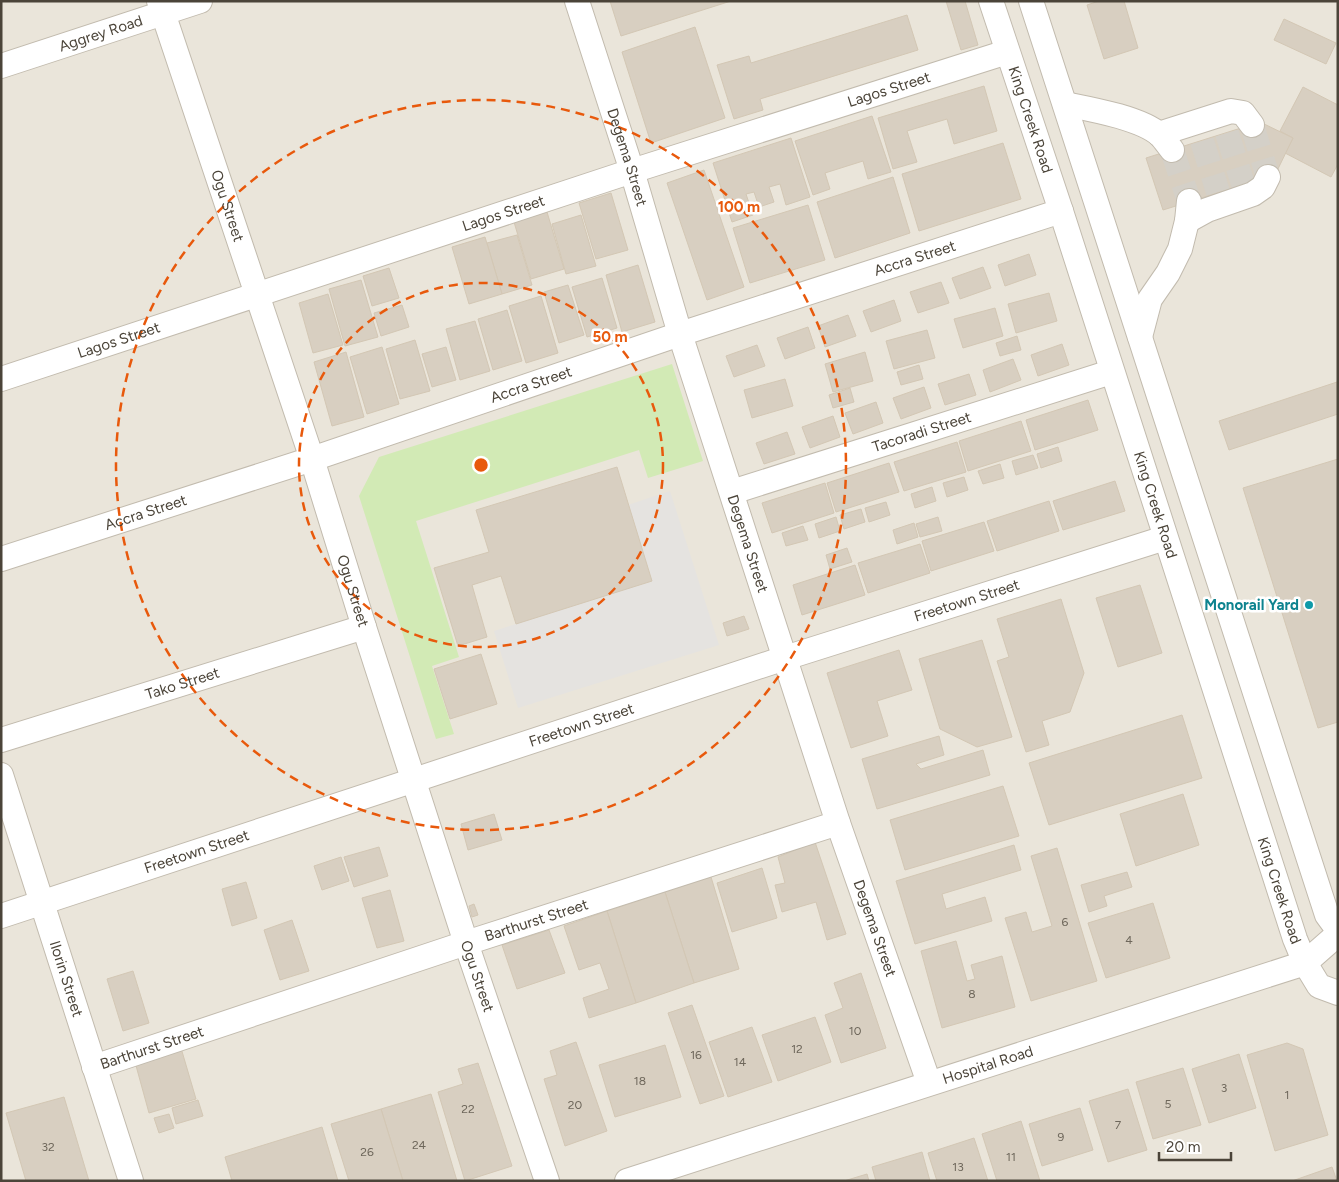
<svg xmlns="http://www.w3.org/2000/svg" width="1339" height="1182" font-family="Figtree,sans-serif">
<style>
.residential{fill:#eae5da}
.green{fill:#d2eab5}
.parking{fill:#e5e3e0}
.building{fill:#d8cfc1;stroke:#d3c7b4}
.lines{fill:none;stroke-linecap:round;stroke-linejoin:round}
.minor-tunnel{stroke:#d4d0c8;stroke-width:24;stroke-dasharray:24 12;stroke-linecap:butt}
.minor-casing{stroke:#c2bbae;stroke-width:26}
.minor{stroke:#fff;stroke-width:24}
.ring{fill:none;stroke:#e8590c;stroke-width:2.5;stroke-dasharray:9 6}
.culture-dot{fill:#0f9aa8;stroke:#fff;stroke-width:2}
.labels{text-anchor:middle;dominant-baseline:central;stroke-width:5;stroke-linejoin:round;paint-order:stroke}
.number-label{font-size:12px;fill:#6e675b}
.street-label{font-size:15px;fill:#4b4439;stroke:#fff}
.culture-label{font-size:15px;font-weight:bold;fill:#0d838f;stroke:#fff;text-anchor:end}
.centre{fill:#e8590c;stroke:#fff;stroke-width:2.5}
.ring-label{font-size:15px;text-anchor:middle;font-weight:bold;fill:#e8590c;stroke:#fff;stroke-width:5;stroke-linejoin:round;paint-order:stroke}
</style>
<rect width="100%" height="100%" fill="#f6f3ec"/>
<!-- residential -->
<rect class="residential" x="1" y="1" width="1337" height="1180"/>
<!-- green -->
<path class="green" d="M672,364L703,461L648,478L639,450L416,521L459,657L432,666L454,734L436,739L359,496L379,457Z"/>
<!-- parking -->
<path class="parking" d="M670,491L719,645L518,708L494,631L652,581L628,505Z"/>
<!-- building -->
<g class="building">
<path d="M610,1H731L621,36Z"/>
<path d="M946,1H965L978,45L961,50Z"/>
<path d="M1099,1H1124L1138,48L1104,59L1087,5Z"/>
<path d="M907,15L918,50L760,99L763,110L734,119L717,65L749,56L751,63Z"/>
<path d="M1284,19L1336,43L1326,64L1274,40Z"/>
<path d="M695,27L725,118L651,143L622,52Z"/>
<path d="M984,86L997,131L954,144L947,119L907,131L917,162L893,169L878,118Z"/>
<path d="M1303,87L1338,105V164L1331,177L1285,153L1293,138L1280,131Z"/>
<path d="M872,116L891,172L868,179L863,161L825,173L830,189L813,195L795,141Z"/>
<path d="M1260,122L1293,138L1275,175L1163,210L1146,158Z"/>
<path d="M791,138L810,197L786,205L780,184L769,187L774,202L759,207L754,192L746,194L753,215L732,222L713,163Z"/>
<path d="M1003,143L1021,199L919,231L902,174Z"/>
<path d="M704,170L744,287L707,300L667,183Z"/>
<path d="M893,177L910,233L835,258L817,202Z"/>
<path d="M611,193L628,250L596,259L579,203Z"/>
<path d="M808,205L825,260L750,283L733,228Z"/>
<path d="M547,212L564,269L531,279L514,222Z"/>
<path d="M581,215L596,266L566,274L552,224Z"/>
<path d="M517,235L532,285L502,294L487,243Z"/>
<path d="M485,237L502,294L469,304L452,247Z"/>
<path d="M1029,254L1036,275L1005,286L998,265Z"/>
<path d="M638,265L655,322L622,332L606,275Z"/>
<path d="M983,267L991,288L960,299L952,278Z"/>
<path d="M389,268L399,298L372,306L363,276Z"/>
<path d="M602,278L617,328L587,337L572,287Z"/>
<path d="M361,280L378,337L345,346L329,289Z"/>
<path d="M941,282L949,303L918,313L910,292Z"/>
<path d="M568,285L584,335L559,343L544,292Z"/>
<path d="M1049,293L1057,321L1016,333L1008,304Z"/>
<path d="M328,294L343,345L313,353L299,303Z"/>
<path d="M541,296L558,353L526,363L509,306Z"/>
<path d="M894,300L901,321L871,332L863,311Z"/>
<path d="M402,305L409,327L381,336L374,313Z"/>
<path d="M995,308L1003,336L963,348L954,319Z"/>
<path d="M507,310L522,361L493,370L478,319Z"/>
<path d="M848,315L856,336L825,347L818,326Z"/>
<path d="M475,321L490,371L460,380L446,329Z"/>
<path d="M808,327L815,348L785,359L777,338Z"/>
<path d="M927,330L935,358L894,369L886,341Z"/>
<path d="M1017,336L1021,350L1000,356L996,343Z"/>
<path d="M415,340L430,391L400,399L386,349Z"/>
<path d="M1062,344L1069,365L1038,376L1031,355Z"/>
<path d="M757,345L765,366L734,377L726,356Z"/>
<path d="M382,347L399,404L367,414L350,357Z"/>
<path d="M446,347L456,380L432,387L422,354Z"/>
<path d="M346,352L364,417L332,426L314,362Z"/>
<path d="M865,352L873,381L833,392L825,364Z"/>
<path d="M1013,359L1021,380L990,392L983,370Z"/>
<path d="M919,365L923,379L901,385L897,372Z"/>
<path d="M969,374L976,395L945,405L938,384Z"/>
<path d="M785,379L793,406L752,418L744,390Z"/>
<path d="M1337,382L1338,414L1229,450L1219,421Z"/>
<path d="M924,387L931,408L901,419L893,398Z"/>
<path d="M850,388L854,402L833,408L829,395Z"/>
<path d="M1088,400L1098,430L1035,450L1026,420Z"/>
<path d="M876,402L883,423L853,434L845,413Z"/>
<path d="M833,416L840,437L810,448L802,427Z"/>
<path d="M1021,421L1031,451L968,471L959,441Z"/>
<path d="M787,432L795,454L764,464L756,443Z"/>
<path d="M957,442L966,472L904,491L894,462Z"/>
<path d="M1058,447L1062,461L1041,468L1037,454Z"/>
<path d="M1033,455L1038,468L1016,475L1012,461Z"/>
<path d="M1338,459V722L1318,728L1243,488Z"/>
<path d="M889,463L899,492L836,512L827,483Z"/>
<path d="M1000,464L1004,478L983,484L978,471Z"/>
<path d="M617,467L652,581L516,624L501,576L472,585L487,637L458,646L434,568L489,552L476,510Z"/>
<path d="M964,477L968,490L947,497L943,483Z"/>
<path d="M1115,481L1125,511L1063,530L1053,501Z"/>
<path d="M825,483L834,513L772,533L762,503Z"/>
<path d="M932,487L936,501L915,508L911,494Z"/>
<path d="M1049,501L1059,531L997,551L987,521Z"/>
<path d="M886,502L890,515L869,522L865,508Z"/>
<path d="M861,509L865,522L844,529L840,515Z"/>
<path d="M836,517L840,531L819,538L815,524Z"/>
<path d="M938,517L942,531L920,537L916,524Z"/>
<path d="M984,522L994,551L931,571L922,541Z"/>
<path d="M914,523L918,537L897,544L893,530Z"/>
<path d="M803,526L808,540L786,546L782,533Z"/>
<path d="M920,544L930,573L868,593L858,563Z"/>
<path d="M847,548L852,562L830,569L826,555Z"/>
<path d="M855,565L865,595L802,615L793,585Z"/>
<path d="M1140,585L1162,653L1118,667L1096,598Z"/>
<path d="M1061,599L1084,673L1070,712L1042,721L1049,745L1026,752L997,661L1009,657L997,619Z"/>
<path d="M744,616L749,629L727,636L723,623Z"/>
<path d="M982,640L1012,737L977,747L940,729L919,659Z"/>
<path d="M899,650L912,690L877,701L888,736L851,748L827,673Z"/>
<path d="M481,654L497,704L450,719L434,669Z"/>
<path d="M1182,715L1202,778L1049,825L1029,763Z"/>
<path d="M939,736L944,755L916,764L921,769L983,750L990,775L877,809L862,759Z"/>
<path d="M1003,786L1019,836L905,870L890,820Z"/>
<path d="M1183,794L1199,845L1136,866L1120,814Z"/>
<path d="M494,814L502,840L468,850L461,824Z"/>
<path d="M815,842L846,934L827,940L816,902L782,912L775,885L785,883L778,857Z"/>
<path d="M1014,845L1021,870L942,894L946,909L985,897L992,921L915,944L896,881Z"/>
<path d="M379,847L388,876L354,887L344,857Z"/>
<path d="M1057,848L1097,981L1031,1001L1005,918L1026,912L1032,932L1052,926L1031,856Z"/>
<path d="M341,857L349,881L322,890L314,866Z"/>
<path d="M762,868L777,918L732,932L717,883Z"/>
<path d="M1127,872L1132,887L1104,896L1107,906L1089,912L1081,885Z"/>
<path d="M711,877L739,969L694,983L665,892Z"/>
<path d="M246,882L257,918L232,926L222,889Z"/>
<path d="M390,890L404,941L377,948L362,898Z"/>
<path d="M665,892L694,983L636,1003L607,911Z"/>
<path d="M1153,903L1170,958L1106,978L1088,923Z"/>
<path d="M474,904L478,915L472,917L469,906Z"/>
<path d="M607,911L636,1003L589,1018L583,998L609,989L600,963L579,970L564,926Z"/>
<path d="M292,920L309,971L280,980L264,930Z"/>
<path d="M549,930L565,973L517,989L502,945Z"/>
<path d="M956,941L967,981L975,979L971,965L1002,956L1015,1007L942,1028L921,951Z"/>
<path d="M133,971L149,1023L123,1031L107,979Z"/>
<path d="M861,973L886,1048L841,1063L825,1015L843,1008L834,983Z"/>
<path d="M692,1005L724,1096L700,1104L668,1013Z"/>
<path d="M815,1017L831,1062L778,1081L762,1035Z"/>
<path d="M752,1027L772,1082L728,1097L709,1042Z"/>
<path d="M576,1042L607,1131L565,1146L544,1079L557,1075L550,1051Z"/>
<path d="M1287,1043L1303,1049L1328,1135L1275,1151L1247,1055Z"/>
<path d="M665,1045L681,1097L615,1117L599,1065Z"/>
<path d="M181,1048L196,1099L149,1113L135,1062Z"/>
<path d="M1239,1054L1256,1108L1209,1123L1192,1069Z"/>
<path d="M478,1063L512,1166L465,1181L438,1092L463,1084L458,1069Z"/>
<path d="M1183,1068L1201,1125L1153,1139L1136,1082Z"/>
<path d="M1128,1089L1147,1150L1108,1162L1089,1101Z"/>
<path d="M431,1094L457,1181H403L381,1109Z"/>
<path d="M64,1097L89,1181H26L6,1113Z"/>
<path d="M198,1100L203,1116L176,1124L172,1108Z"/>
<path d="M1080,1108L1093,1150L1042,1166L1029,1124Z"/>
<path d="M381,1109L403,1181H349L331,1124Z"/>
<path d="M169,1114L174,1128L159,1133L154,1118Z"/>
<path d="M1021,1121L1040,1181H997L982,1134Z"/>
<path d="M322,1127L338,1181H232L225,1157Z"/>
<path d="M974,1138L988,1181H937L928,1153Z"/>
<path d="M922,1152L930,1181H876L872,1167Z"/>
<path d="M1332,1167L1337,1181H1292Z"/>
<path d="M867,1174L869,1181H844Z"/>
</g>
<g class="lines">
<!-- minor-tunnel -->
<g class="minor-tunnel">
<path d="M1252,125L1268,177"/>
<path d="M1227,133L1243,184"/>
<path d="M1202,141L1218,192"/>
<path d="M1172,150L1189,201"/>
</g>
<defs>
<g id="minor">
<path id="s1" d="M159,1L312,459L364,627L466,943L547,1181"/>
<path id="s2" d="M577,1L632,171L680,334L838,823L929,1083"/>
<path id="s3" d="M991,1L1061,211L1295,939L1305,963L1319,986L1338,993"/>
<path d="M1031,1L1327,915L1338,930"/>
<path id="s4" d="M1,66L200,1"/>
<path d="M1065,104C1090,109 1141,118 1160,135C1164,139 1168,145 1172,150"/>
<path d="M1159,134L1231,111L1243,113L1252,125"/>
<path d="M1187,221L1207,210L1253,194L1263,187L1268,177"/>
<path d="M1140,337L1150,299L1168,273L1180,249L1187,221L1189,201"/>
<path id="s5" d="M1,379L632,171L1007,52"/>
<path id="s6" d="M732,492L1111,372"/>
<path id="s7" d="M1,559L312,459L680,334L1061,211"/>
<path id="s8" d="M1,740L364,627"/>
<path id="s9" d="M1,775L131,1181"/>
<path id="s10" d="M1,916L785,658L1165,538"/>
<path id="s11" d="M94,1067L466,943L838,823"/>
<path id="s12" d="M627,1181L1305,963L1338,934"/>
</g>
</defs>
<!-- minor casing -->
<use href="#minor" class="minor-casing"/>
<!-- minor -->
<use href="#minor" class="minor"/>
</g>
<!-- distance rings -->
<g class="ring">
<circle cx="481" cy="465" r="182"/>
<circle cx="481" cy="465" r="365"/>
</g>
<!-- markers -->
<circle class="culture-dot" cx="1309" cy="605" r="5"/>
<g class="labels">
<!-- number labels -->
<g class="number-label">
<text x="1065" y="922">6</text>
<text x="1129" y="940">4</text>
<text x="972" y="994">8</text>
<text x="855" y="1031">10</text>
<text x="797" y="1049">12</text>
<text x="696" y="1055">16</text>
<text x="740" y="1062">14</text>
<text x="640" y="1081">18</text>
<text x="1224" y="1088">3</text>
<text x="1287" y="1095">1</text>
<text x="1168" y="1104">5</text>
<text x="575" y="1105">20</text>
<text x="468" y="1109">22</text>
<text x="1118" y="1125">7</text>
<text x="1061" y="1137">9</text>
<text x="419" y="1145">24</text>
<text x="48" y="1147">32</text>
<text x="367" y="1152">26</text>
<text x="1011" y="1157">11</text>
<text x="958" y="1167">13</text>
</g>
<!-- street labels -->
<g class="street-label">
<text stroke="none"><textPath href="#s4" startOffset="105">Aggrey Road</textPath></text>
<text stroke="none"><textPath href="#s5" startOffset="934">Lagos Street</textPath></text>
<text stroke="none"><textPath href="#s3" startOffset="125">King Creek Road</textPath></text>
<text stroke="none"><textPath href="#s2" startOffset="164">Degema Street</textPath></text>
<text stroke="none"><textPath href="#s1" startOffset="216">Ogu Street</textPath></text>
<text stroke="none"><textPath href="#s5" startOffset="529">Lagos Street</textPath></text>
<text stroke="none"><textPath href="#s7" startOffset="962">Accra Street</textPath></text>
<text stroke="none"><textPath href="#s5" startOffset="124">Lagos Street</textPath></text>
<text stroke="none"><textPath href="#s7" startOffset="558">Accra Street</textPath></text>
<text stroke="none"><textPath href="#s6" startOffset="199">Tacoradi Street</textPath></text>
<text stroke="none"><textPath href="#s3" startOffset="530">King Creek Road</textPath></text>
<text stroke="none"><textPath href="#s7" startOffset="152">Accra Street</textPath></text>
<text stroke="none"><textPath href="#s2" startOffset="569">Degema Street</textPath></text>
<text stroke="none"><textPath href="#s1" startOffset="621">Ogu Street</textPath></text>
<text stroke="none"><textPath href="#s10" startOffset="1016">Freetown Street</textPath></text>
<text stroke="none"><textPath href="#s8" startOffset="190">Tako Street</textPath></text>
<text stroke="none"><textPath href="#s10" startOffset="611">Freetown Street</textPath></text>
<text stroke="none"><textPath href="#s10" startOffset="206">Freetown Street</textPath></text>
<text stroke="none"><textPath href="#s3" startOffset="935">King Creek Road</textPath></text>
<text stroke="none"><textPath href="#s11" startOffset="466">Barthurst Street</textPath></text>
<text stroke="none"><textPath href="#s2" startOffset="974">Degema Street</textPath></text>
<text stroke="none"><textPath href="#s1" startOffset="1026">Ogu Street</textPath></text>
<text stroke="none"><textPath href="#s9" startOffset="214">Ilorin Street</textPath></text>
<text stroke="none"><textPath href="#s11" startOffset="61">Barthurst Street</textPath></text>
<text stroke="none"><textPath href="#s12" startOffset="379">Hospital Road</textPath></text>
</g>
<!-- culture labels -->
<g class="culture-label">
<text x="1299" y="605">Monorail Yard</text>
</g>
</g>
<circle cx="481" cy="465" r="8" class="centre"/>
<g class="ring-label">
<text x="739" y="212">100 m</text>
<text x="610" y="342">50 m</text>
</g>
<!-- border -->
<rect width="1339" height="1182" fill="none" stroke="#4b4439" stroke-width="5"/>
<!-- scale -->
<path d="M1159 1152v8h72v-8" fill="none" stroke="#4b4439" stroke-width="2.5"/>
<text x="1166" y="1152" font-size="15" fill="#4b4439" stroke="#ffffff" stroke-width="4" paint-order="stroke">20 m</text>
</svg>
